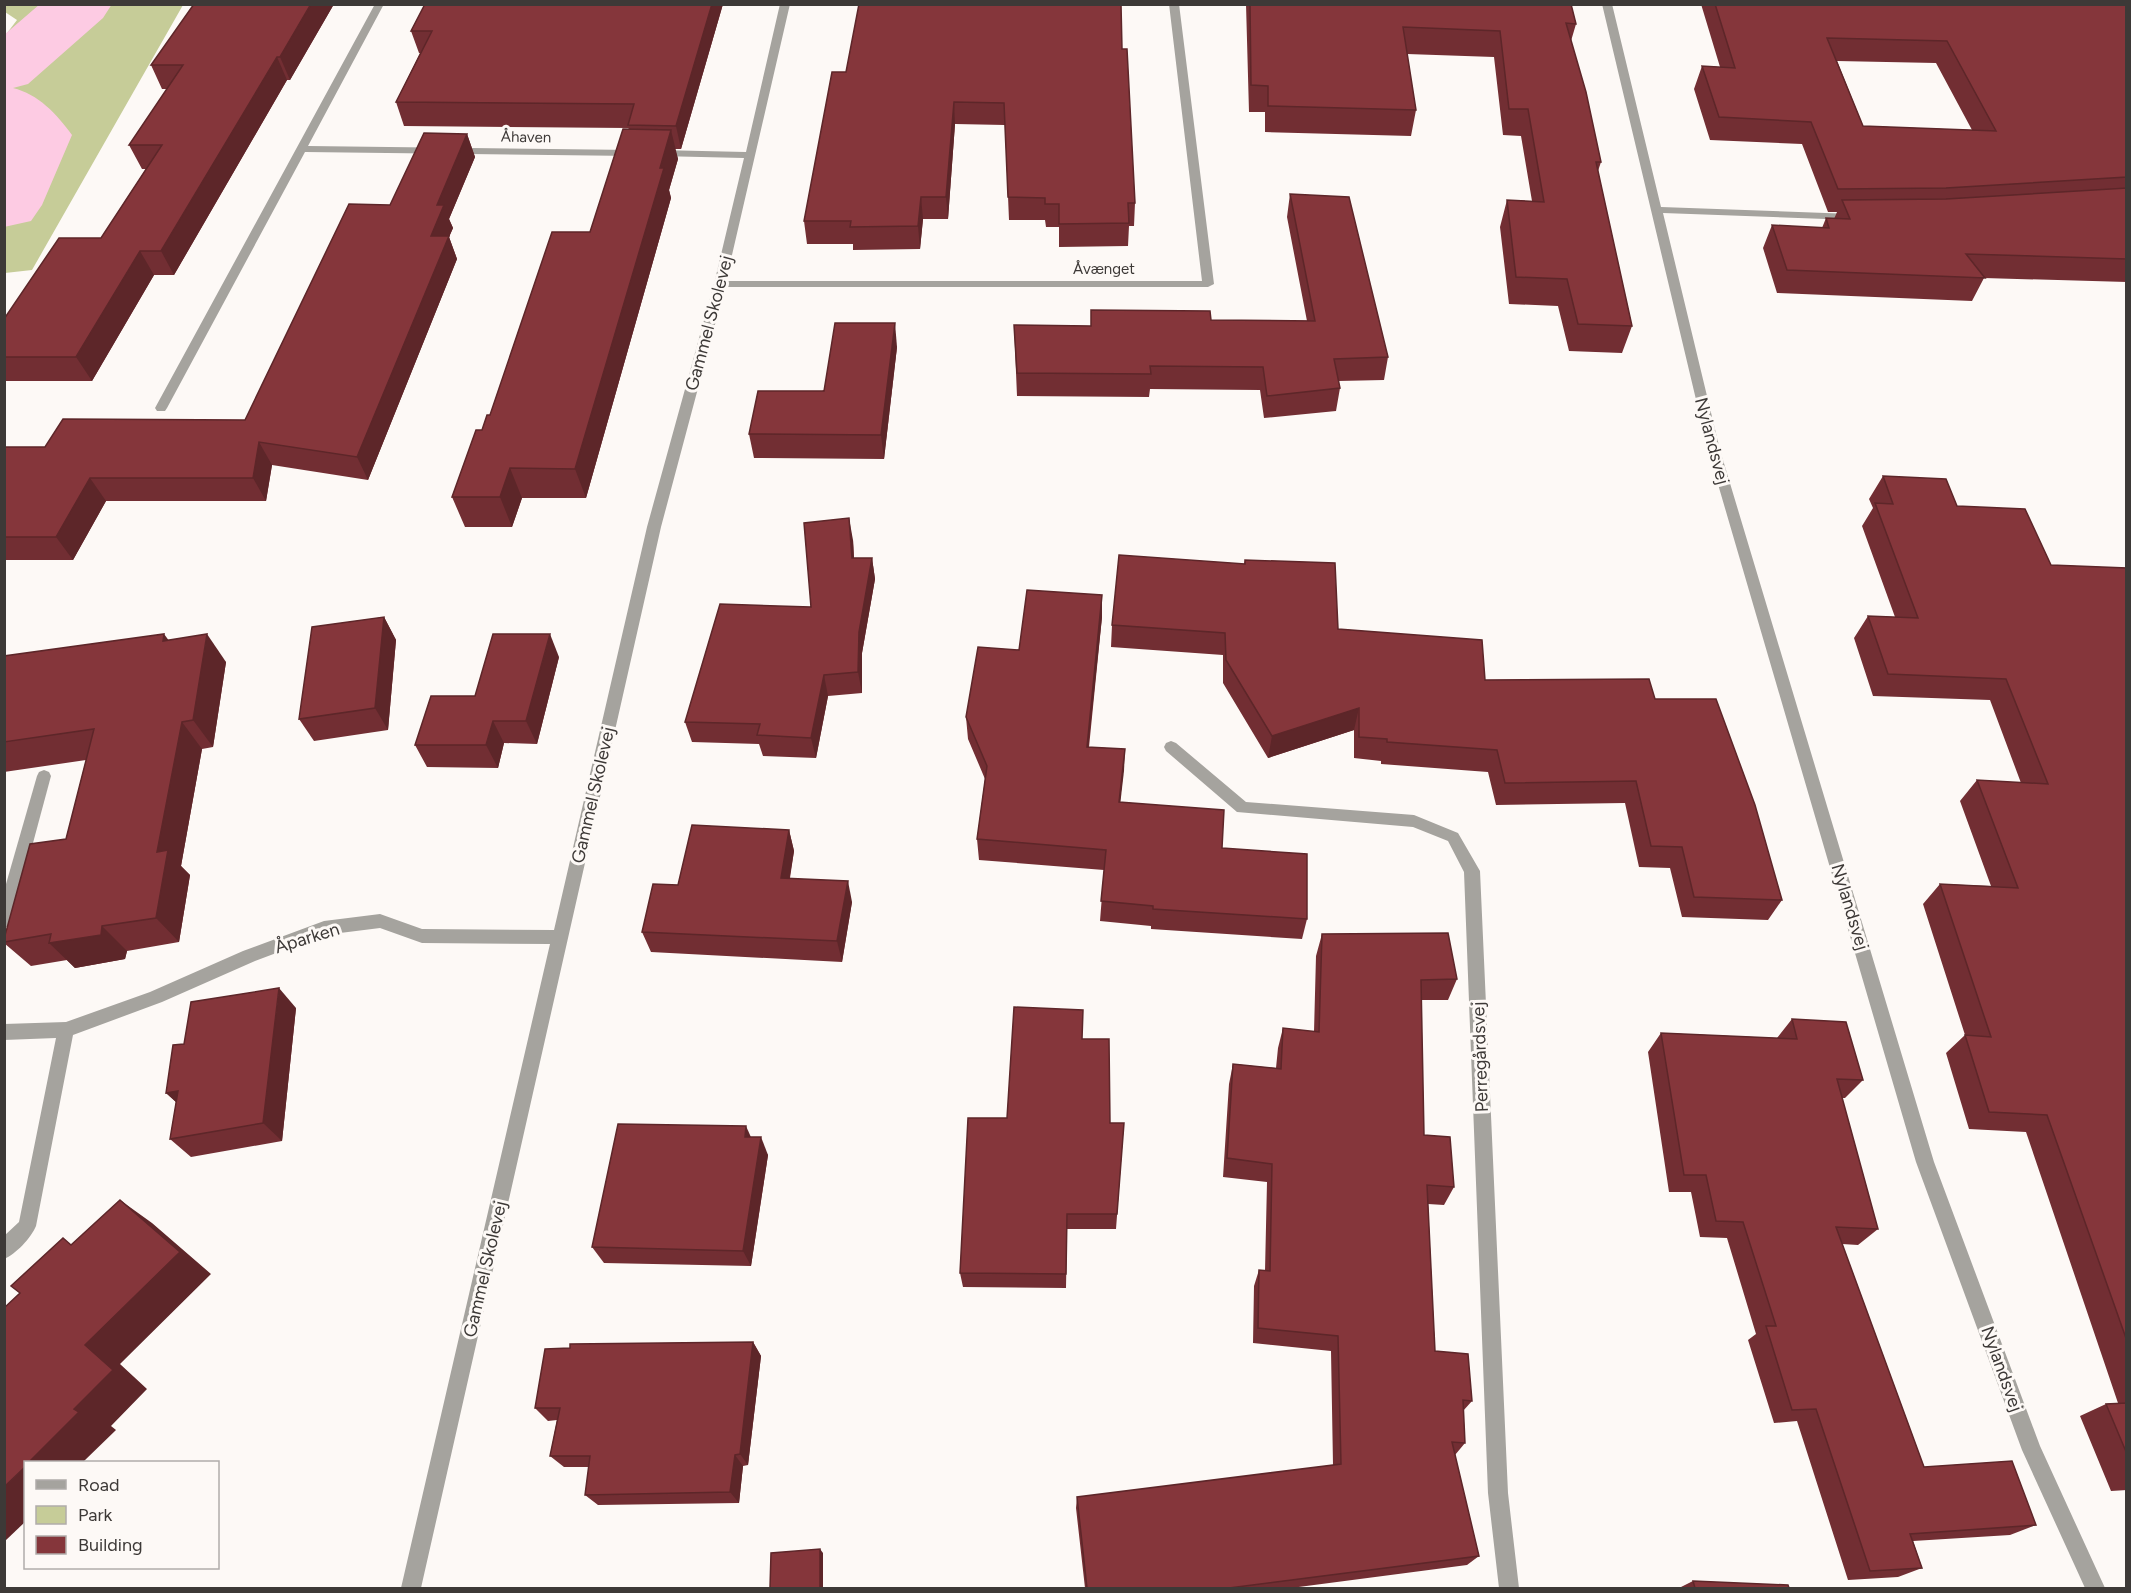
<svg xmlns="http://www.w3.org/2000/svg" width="2131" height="1593" font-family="Figtree,sans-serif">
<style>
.green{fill:#c6cc98}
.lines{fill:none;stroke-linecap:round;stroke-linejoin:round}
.river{fill:#fdcbe3;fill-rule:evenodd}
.street{fill:#a5a39e;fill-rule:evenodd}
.wall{fill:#722e33;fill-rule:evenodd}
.shaded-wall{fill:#5d2629}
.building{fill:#85363b;stroke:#5d2629;stroke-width:1.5;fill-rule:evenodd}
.labels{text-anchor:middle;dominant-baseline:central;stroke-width:6;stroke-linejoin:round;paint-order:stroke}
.far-street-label{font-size:15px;fill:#3d3937;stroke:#fdf9f6}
.street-label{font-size:18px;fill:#3d3937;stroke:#fdf9f6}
</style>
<rect width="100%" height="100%" fill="#fdf9f6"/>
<!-- green -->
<path class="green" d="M5,4L183,5L32,270L5,273L4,37L17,20L5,12Z"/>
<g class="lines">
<!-- river -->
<path class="river" d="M40,4H112L103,18L28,84L13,88C38,94 57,114 72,135L42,205L31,221L4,227V35Z"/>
<!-- street -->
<g class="street">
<path d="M375,4H384L308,146L634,150L639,153L634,156L305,152L167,408L165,411H157L155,408Z"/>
<path d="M780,4H790L726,281H1202L1169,4H1179L1214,284L1208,287H725L661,527L421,1588H401L550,944L422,943L380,928L324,935L255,961L162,1002L73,1035L36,1226C31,1238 16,1254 4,1259V1236L19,1222L56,1038L4,1040V1024L66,1022L150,992L243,951L324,921L380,914L422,929L554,930L647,527L714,284L744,158L658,156L653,153L658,150L746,152Z"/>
<path d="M1602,4H1612L1661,207L1853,214L1858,217L1853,220L1663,213L1720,450L1934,1162L2040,1446L2105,1588H2085L2022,1450L1916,1162L1708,450Z"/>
<path d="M1171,741L1176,743L1246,802L1414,815L1458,833L1480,871L1508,1493L1519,1588H1499L1488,1493L1464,872L1448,841L1413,827L1237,812L1166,751L1164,747L1166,743Z"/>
<path d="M44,770L49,772L51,776L12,921L10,926L4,928V891L37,776L39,772Z"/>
</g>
</g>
<!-- wall -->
<g class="wall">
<path d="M334,4L290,80H287L174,275H154L92,381H4V319L101,238L146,169H142L129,145L167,89H162L151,65Z"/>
<path d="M425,4H723L681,149H675L678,159L669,190L671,198L586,498H522L512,527H465L452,497L490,415L590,232L629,129L628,128L404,126L396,102L420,53H419L411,31Z"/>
<path d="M1246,4H1571L1576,24L1571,41L1601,162L1598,171L1632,326L1622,353L1569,351L1558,306L1509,304L1500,227L1507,200L1532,201L1521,136L1503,135L1494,57L1407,54L1416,110L1411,136L1265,132V112H1249Z"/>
<path d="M1701,4H2127V282L1984,278L1972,301L1777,293L1763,248L1772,225L1822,228L1826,218L1834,219L1837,212H1828L1802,144L1710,140L1694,89L1702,66L1720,67ZM1837,61L1936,63L1972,130L1863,126Z"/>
<path d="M1122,49L1135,203L1134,226H1129L1128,246L1059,247V227H1046L1045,220H1009L1005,125L955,124L948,219H923L920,249L853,250V244H807L804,221L846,72Z"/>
<path d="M467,134L475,157L449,219L453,228L449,237L457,259L368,480L272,465L266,501H106L73,560H4V447H45L245,420L390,205Z"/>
<path d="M1290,194L1388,357L1384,380L1338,381L1340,388L1336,411L1264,418L1260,390L1150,389L1149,397L1017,396L1014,325L1090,326L1211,320L1307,321L1287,217Z"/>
<path d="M897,347L884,459L754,458L749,434Z"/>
<path d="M1883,476L1957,506L2051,565L2127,568V1490L2111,1491L2080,1416L2106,1404L2118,1403L2026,1132L1969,1129L1946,1053L1965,1035L1923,904L1940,884L1991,886L1960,801L1977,780L2021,783L1990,700L1873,696L1854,638L1868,616L1895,617L1862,526L1873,508L1869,499Z"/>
<path d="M853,540L854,558H872L875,579L862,653V693L828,696L816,758L763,756L759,744L692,742L685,722L811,607Z"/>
<path d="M1245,560L1338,629L1485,680L1655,699L1782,900L1768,920L1682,917L1670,868L1639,867L1625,803L1496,805L1488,772L1381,764V761L1354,758V730L1268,758L1223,683V655L1111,647L1112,625L1244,564Z"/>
<path d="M1102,595V617L1089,747L1125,749L1120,802L1222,848L1307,919L1302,939L1151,929V926L1100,921L1104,870L979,860L977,839L985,779L968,739L966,717L1019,650Z"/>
<path d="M384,617L396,640L388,730L314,741L299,719Z"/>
<path d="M169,640L226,662L213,747L202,749L181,866L190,875L179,942L127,951L125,959L75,968L67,960L31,966L4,943V939L66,839L86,760L4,772V656Z"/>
<path d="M559,657L537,744L504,743L498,768L427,767L415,745L475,696Z"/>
<path d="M789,830L794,851L790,878L852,902L842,962L651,952L642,932L678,885Z"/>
<path d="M1322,934L1457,979L1448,1000H1421L1424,1135L1454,1187L1444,1205L1428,1204L1435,1351L1472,1401L1463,1411L1465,1443L1455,1455L1479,1556L1467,1565L1291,1588H1085L1076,1508L1077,1497L1333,1465L1331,1351L1253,1343L1254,1286L1259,1270L1265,1271L1267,1182L1223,1177L1229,1084L1233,1064L1276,1068L1278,1048L1283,1028L1314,1032L1316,956Z"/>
<path d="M296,1008L282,1141L191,1157L170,1139L176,1102L166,1093L184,1044Z"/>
<path d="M1792,1019L1863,1080L1845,1098H1842L1878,1229L1858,1245L1842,1244L1924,1467L2036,1525L2010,1535L1913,1541L1922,1568L1898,1577L1848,1580L1797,1421L1774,1423L1748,1340L1756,1334L1727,1238L1700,1237L1691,1192H1669L1648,1052L1661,1033L1777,1038Z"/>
<path d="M1082,1039L1110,1123H1124L1116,1229H1067L1066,1288L963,1287L960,1273L1007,1118Z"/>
<path d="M751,1137L768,1155L751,1266L604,1263L592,1247Z"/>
<path d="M753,1342L761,1356L748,1465L743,1466L739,1503L598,1505L585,1495L589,1467H564L550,1456L557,1420L548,1421L535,1408Z"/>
<path d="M1693,1581L1789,1588H1679Z"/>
</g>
<!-- shaded-wall -->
<g class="shaded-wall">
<path d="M311,4H334L290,80L280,57Z"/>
<path d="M712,4H723L681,149L676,126Z"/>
<path d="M277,57L287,80L174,275L161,251Z"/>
<path d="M954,102L955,124L948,219L946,197Z"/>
<path d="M671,130L678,159L669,190L671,198L586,498L575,469Z"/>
<path d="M467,134L475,157L449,219L453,228L449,237L457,259L368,480L357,457L431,236L437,205Z"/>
<path d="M921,197L923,219L920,249L918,226Z"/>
<path d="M140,251L154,275L92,381L76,357Z"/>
<path d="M895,323L897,347L884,459L881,435Z"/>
<path d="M259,442L272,465L266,501L253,478Z"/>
<path d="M510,468L522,498L512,527L500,497Z"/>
<path d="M90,478L106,501L73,560L56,537Z"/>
<path d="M849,518L853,540L855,579L852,558Z"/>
<path d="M872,558L875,579L862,653V693L858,672L859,632Z"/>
<path d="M1102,595V617L1086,768L1087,747Z"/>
<path d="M384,617L396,640L388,730L375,708Z"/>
<path d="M164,634L184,661L163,641Z"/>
<path d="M207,634L226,662L213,747L193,720Z"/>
<path d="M550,634L559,657L537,744L526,721Z"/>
<path d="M824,675L828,696L816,758L811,738Z"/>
<path d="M1359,708L1354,730L1268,758L1272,736Z"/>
<path d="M493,721L504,743L498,768L486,745Z"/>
<path d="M182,722L202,749L181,866L190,875L179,942L156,918L157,852Z"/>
<path d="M1125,749L1124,771L1118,823L1119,802Z"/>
<path d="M789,830L794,851L786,899L781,878Z"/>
<path d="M848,881L852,902L842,962L837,941Z"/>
<path d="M102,926L127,951L125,959L75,968L49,943Z"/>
<path d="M279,988L296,1008L282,1141L263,1123Z"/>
<path d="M178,1091L186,1111L166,1093Z"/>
<path d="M746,1126L754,1144L745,1137Z"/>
<path d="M761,1137L768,1155L751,1266L743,1251Z"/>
<path d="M120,1200L152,1223L211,1274L120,1364L147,1389L111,1426L116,1430L83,1462H29L74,1409L85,1345Z"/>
<path d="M753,1342L761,1356L748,1465L740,1454Z"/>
<path d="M735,1455L743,1466L739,1503L730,1492Z"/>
<path d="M26,1466V1521L4,1542V1487Z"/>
<path d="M820,1549L823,1553V1588H820Z"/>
</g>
<!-- building -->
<g class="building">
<path d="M194,4H311L280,57H277L161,251H140L76,357H4V319L59,238H101L162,145H129L183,65H151Z"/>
<path d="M425,4H712L676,126L628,125L634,104L396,102L432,31H411Z"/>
<path d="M859,4H1121L1122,49H1127L1135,203H1128L1129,223L1059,224V204H1045V198L1008,197L1004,103L954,102L946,197H921L918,226L850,227L851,221H804L832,72H846Z"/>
<path d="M1250,4H1571L1576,24L1566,23L1586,92L1601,162H1596L1632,326L1578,324L1567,279L1516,277L1507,200L1544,202L1528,109H1509L1500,31L1403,27L1416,110L1268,106V86L1251,85Z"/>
<path d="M1715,4H2127V177L1946,188L1838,189L1811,122L1719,117L1702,66L1735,68ZM1827,38L1947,41L1996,131L1863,126Z"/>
<path d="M623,129L671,130L660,168H664L575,469L510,468L500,497H452L476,430H482L487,415H490L552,232H590Z"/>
<path d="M424,133L467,134L437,205H444L431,236H449L357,457L259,442L253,478H90L56,537H4V447H45L63,419L245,420L349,204L390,205Z"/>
<path d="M2127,188V259L1966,254L1985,278L1787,270L1772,225L1829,228L1826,218L1850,219L1842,200L1946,199Z"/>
<path d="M1290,194L1349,197L1388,357L1334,359L1340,388L1267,396L1263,367L1150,366L1151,374L1017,373L1014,325L1091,326V310L1210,311L1211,320L1315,321Z"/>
<path d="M835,323H895L881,435L749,434L758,391H824Z"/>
<path d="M1883,476L1946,479L1957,506L2025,509L2051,565L2127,568V1341L2047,1115L1989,1112L1965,1035L1991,1037L1940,884L2018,888L1977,780L2048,784L2006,679L1888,674L1868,616L1918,618L1875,503L1893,504Z"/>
<path d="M849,518L852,558H872L859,632L858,672L824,675L811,738L757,735L760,724L685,722L720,604L811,607L804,523Z"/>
<path d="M1119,555L1245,564V560L1335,563L1338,629L1482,640L1485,680L1649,679L1655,699H1716L1755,805L1782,900L1694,897L1682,847L1651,846L1636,781L1505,783L1497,750L1387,742V739L1359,737V708L1272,736L1226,660L1225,633L1112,625Z"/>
<path d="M1027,590L1102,595L1087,747L1125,749L1119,802L1224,810L1222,848L1307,854V919L1153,909V906L1101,901L1106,850L977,839L987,766L966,717L978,647L1019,650Z"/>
<path d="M384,617L375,708L299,719L312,627Z"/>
<path d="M164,634L163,641L207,634L193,720L182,722L157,852L168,850L156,918L102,926L101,935L49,943L51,934L4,942V939L30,844L66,839L94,729L4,742V656Z"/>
<path d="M493,634H550L526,721H493L486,745H415L431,696H475Z"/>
<path d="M692,825L789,830L781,878L848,881L837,941L642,932L653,884L678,885Z"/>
<path d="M1448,933L1457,979L1421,980L1424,1135L1450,1137L1454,1187L1427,1185L1435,1351L1468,1354L1472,1401L1463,1400L1465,1443L1452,1442L1479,1556L1229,1588H1087L1077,1497L1341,1464L1338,1336L1258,1328L1259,1270L1270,1271L1272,1164L1227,1158L1233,1064L1281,1069L1283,1028L1319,1032L1322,934Z"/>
<path d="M279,988L263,1123L170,1139L178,1091L166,1093L173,1045L184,1044L191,1002Z"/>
<path d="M1014,1007L1083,1010L1082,1039H1109L1110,1123H1124L1117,1214H1067L1066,1274L960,1273L968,1118H1007Z"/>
<path d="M1792,1019L1846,1022L1863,1080L1837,1079L1878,1229L1836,1227L1924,1467L2012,1461L2036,1525L1910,1534L1922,1568L1870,1571L1816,1409L1792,1410L1766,1326H1776L1743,1222L1716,1221L1706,1175H1684L1661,1033L1797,1039Z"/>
<path d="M618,1124L746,1126L745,1137H761L743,1251L592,1247Z"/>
<path d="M120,1200L180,1252L85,1345L113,1370L74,1409L79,1412L29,1462H26V1466L4,1487V1308L20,1293L11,1286L63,1238L71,1245Z"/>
<path d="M753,1342L740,1454L735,1455L730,1492L585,1495L590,1456H550L560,1408H535L545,1349L570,1348V1344Z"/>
<path d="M2127,1403V1454L2106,1404Z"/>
<path d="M820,1549V1588H770L771,1553Z"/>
<path d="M1693,1581L1788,1585L1789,1588H1695Z"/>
</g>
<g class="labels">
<!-- far-street labels -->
<g class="far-street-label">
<text transform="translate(526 137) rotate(1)">Åhaven</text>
<text x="1104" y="269">Åvænget</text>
</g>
<!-- street labels -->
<g class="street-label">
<text transform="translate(709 323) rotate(-75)">Gammel Skolevej</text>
<text transform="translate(1712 441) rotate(75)">Nylandsvej</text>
<text transform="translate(593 795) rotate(-77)">Gammel Skolevej</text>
<text transform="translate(1850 907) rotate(73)">Nylandsvej</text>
<text transform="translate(307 938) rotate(-17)">Åparken</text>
<text transform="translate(1480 1057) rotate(-92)">Perregårdsvej</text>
<text transform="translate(485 1269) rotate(-77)">Gammel Skolevej</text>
<text transform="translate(2002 1369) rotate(70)">Nylandsvej</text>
</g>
</g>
<!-- border -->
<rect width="2131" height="1593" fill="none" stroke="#3d3937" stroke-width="12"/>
<!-- legend -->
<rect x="24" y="1461" width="195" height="108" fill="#fdf9f6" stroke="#b0acaa" stroke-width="1.5"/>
<rect x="36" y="1480" width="30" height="9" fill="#a5a39e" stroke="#b0acaa" stroke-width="1.5"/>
<text x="78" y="1491" font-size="18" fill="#3d3937">Road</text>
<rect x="36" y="1506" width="30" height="18" fill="#c6cc98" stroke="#b0acaa" stroke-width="1.5"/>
<text x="78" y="1521" font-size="18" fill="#3d3937">Park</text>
<rect x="36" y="1536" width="30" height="18" fill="#85363b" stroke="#b0acaa" stroke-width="1.5"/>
<text x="78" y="1551" font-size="18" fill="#3d3937">Building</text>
</svg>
